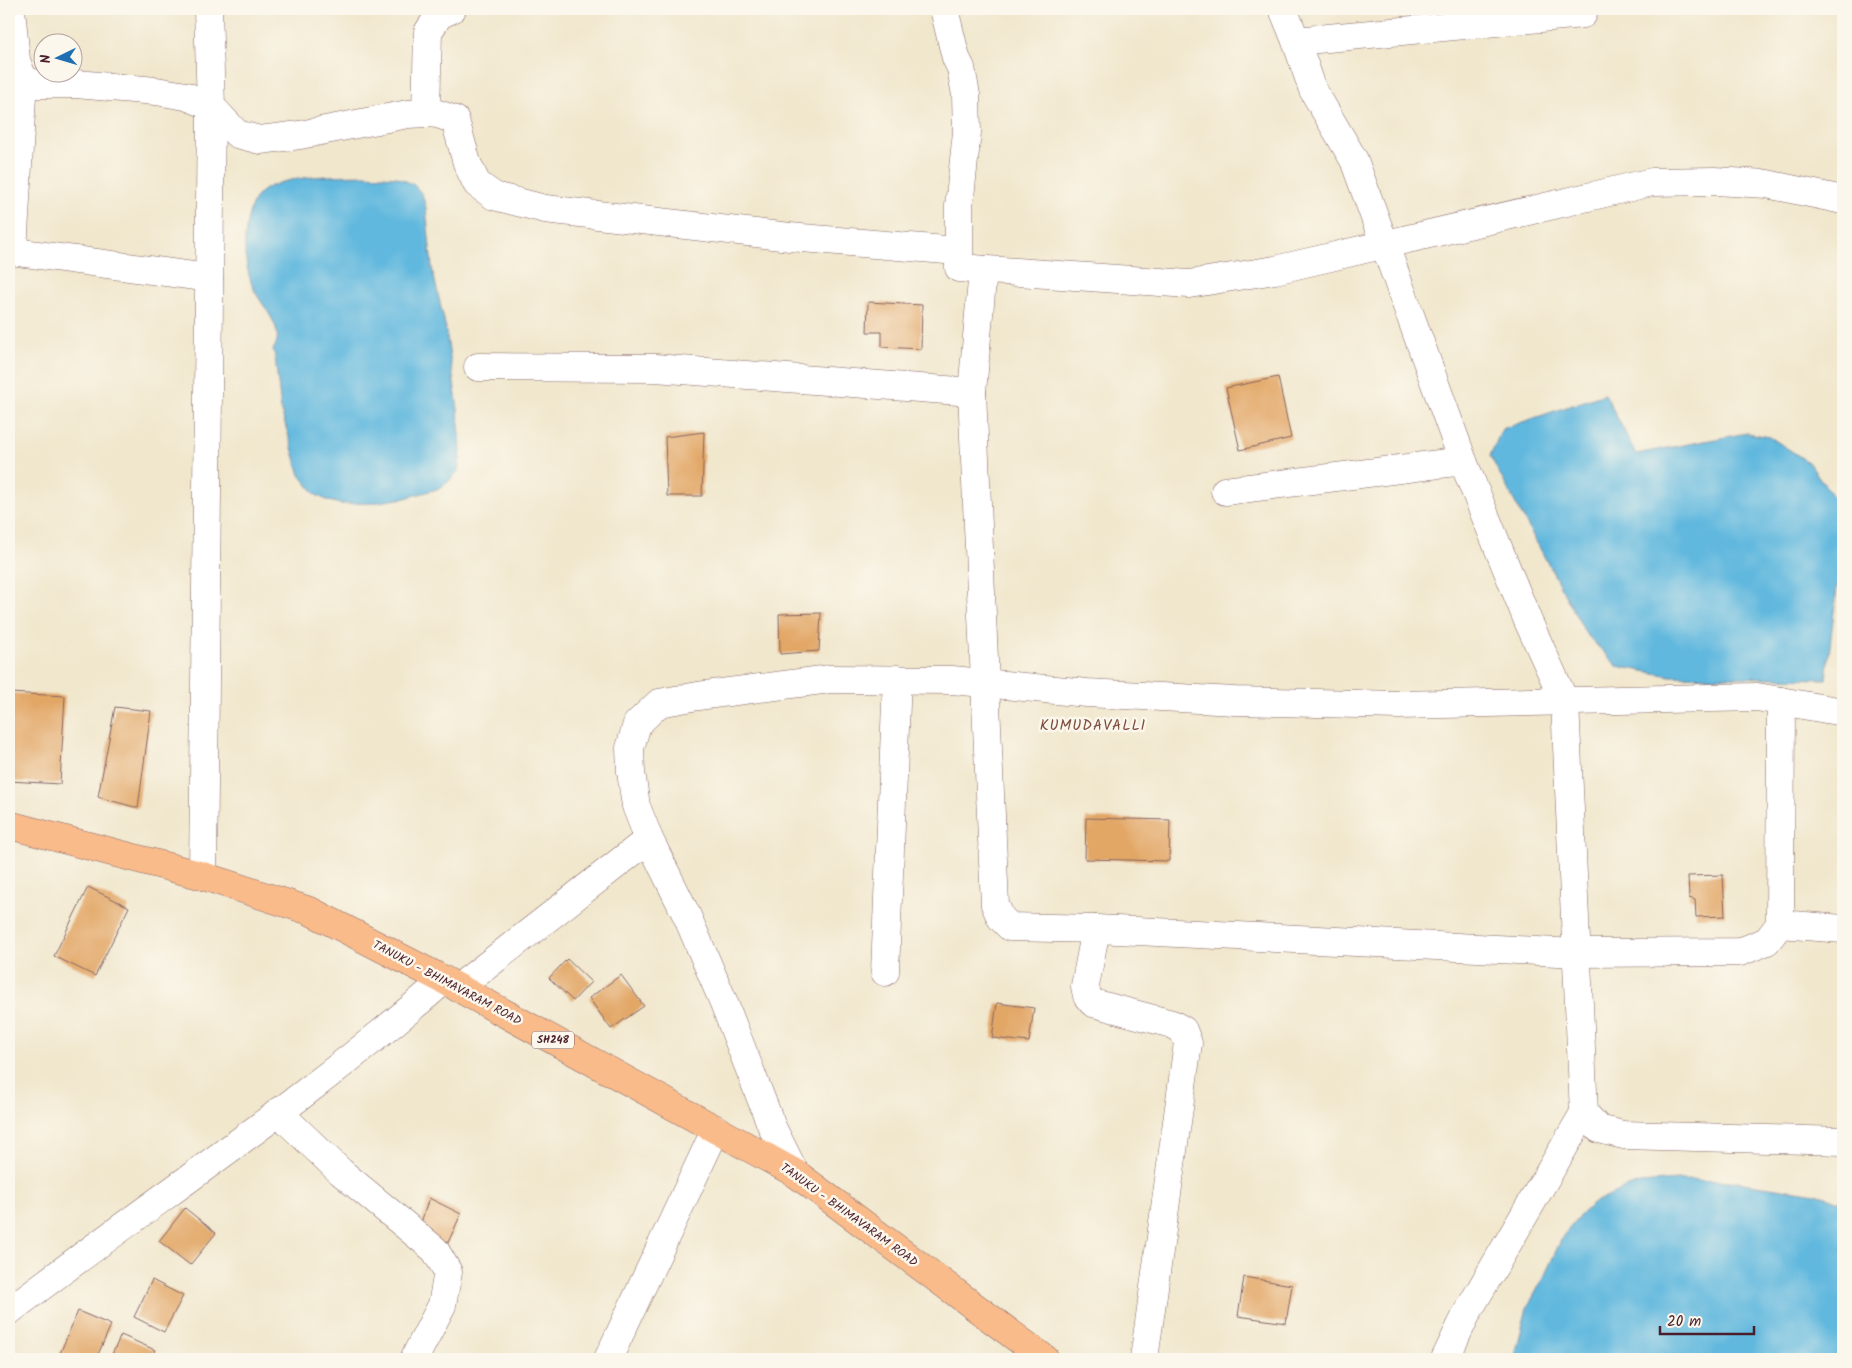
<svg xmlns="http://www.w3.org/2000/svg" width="1852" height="1368" font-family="Kalam,sans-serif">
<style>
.water{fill:#61b8de;stroke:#566c84}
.building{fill:#e2a665}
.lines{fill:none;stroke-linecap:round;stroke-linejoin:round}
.street-casing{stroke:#846564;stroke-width:29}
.primary-casing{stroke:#846564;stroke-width:29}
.street{stroke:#fff;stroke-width:28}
.primary{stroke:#fabb8b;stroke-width:28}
.labels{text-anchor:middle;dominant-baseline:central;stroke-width:5;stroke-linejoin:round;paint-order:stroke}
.shield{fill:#fbf7ec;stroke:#7f6065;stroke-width:1}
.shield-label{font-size:11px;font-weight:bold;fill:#4a1f2b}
.street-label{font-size:12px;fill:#4a1f2b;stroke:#fbf7ec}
.quarter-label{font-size:15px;letter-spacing:1px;fill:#7f4e3f;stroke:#fbf7ec}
</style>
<rect width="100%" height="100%" fill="#fbf7ec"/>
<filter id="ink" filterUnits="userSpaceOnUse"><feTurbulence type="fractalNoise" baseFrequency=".02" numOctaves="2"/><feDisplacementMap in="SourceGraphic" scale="10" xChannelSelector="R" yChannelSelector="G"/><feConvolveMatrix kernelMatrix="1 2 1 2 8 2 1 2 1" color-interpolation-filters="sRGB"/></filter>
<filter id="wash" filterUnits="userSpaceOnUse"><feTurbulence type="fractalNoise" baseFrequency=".0096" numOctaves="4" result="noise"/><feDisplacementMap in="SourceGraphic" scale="20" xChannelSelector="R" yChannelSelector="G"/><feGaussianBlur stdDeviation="1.12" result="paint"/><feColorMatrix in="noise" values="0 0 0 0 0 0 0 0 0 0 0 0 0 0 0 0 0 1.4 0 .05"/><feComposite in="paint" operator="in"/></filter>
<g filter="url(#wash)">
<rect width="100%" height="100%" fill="#f1e7cd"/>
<!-- water -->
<g class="water">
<path d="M364,175L397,177L414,185L422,194L426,208L432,268L445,325L458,409L461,452L458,471L447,483L437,489L405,498L372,503L340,504L329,501L316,495L300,475L281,410L275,356L273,350C288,328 260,306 252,285C246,267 243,248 246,229C247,219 251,204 257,196C275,174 337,176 364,175Z"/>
<path d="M1605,394L1636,454L1747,433L1770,437L1808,462L1835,499L1843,524V537L1826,679L1670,676L1617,666L1586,634L1490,456L1502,429Z"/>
<path d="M1678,1180L1730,1181L1816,1194L1843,1202V1359H1514L1527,1308L1543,1279L1563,1236L1583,1212L1595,1202L1625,1188L1641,1183Z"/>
</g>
<g id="blocks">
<!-- building -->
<g class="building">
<path d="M868,302L922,305L921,349L882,347V332H867Z"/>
<path d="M1278,377L1291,438L1240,450L1226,388Z"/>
<path d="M704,432L702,496H667L665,437Z"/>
<path d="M821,613L819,651L780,654L779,614Z"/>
<path d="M9,693L65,696L60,784L9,781Z"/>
<path d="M115,707L151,711L138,808L98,797Z"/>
<path d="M1086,818L1170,820L1169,861L1085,859Z"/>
<path d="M1723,875L1725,916L1696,917L1695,900L1689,898L1688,876Z"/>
<path d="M88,887L129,907L95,976L54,956Z"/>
<path d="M567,959L591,982L573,1001L549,978Z"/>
<path d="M621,975L644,1006L611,1029L589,998Z"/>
<path d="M997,1003L1034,1008L1029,1042L992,1038Z"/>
<path d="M429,1198L461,1214L446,1247L418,1232Z"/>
<path d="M185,1208L216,1233L190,1265L159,1241Z"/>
<path d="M1244,1277L1292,1285L1286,1323L1238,1316Z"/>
<path d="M152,1280L183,1296L164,1332L134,1317Z"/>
<path d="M78,1311L111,1325L96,1359H61L58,1358Z"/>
<path d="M121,1335L155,1350L151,1359H110Z"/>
</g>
</g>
</g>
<g filter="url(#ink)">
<use href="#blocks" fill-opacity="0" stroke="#846564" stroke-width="1"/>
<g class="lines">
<defs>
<g id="street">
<path d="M11,9L16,60L23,79L36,84H76L156,91L186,96L211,106L237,134L260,140L300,135L408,114L426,113L438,114L455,120L467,163L477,184L494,196L545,209L790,237L958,251"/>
<path d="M944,9L956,58L961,68L966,95L967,132L959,206V268L1189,284L1275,270L1652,182L1714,181L1767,184L1843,200"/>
<path d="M1283,9L1296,41L1313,90L1354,160L1463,461L1528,621L1565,702L1584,1113L1599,1129L1623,1135L1843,1141"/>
<path d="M1296,41L1583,14"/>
<path d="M426,113L428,32L439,15L452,9"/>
<path d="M9,251L209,278"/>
<path d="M13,251L23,79"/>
<path d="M983,270L972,392L995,905L1001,918L1010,927L1096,929L1577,953L1740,952L1767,941L1780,924L1781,701"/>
<path d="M478,367L655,368L972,392"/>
<path d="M1225,491L1463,461"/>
<path d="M203,876L211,106L208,9"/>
<path d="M1780,924L1843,929"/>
<path d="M1096,929L1085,986L1087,996L1093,1003L1172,1024L1183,1030L1188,1043L1144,1359"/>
<path d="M885,972L897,679"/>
<path d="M458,988L649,839"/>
<path d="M278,1112L341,1172L435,1250L448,1272L442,1305L414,1359"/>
<path d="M795,1173L772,1127L724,1003L687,916L649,839L636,806L631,772L630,748L637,724L659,703L698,696L830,679L952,680L1087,693L1235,701L1399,705L1757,697L1843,712"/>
<path d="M9,1311C153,1201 307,1100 444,980"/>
<path d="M608,1359L716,1129"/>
<path d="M1445,1359L1467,1313L1584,1113"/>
</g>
<path id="primary" d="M9,825L203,876L310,911L444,980L795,1173L1045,1359"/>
</defs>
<!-- street casing -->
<use href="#street" class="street-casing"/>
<!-- primary casing -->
<use href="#primary" class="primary-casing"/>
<!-- street -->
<use href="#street" class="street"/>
<!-- primary -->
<use href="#primary" class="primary"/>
</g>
</g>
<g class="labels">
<!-- shield labels -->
<rect class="shield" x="532" y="1031.5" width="42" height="17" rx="4"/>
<g class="shield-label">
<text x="553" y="1040">SH248</text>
</g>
<!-- street labels -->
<g class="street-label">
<text transform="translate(447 983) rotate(28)">TANUKU - BHIMAVARAM ROAD</text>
<text transform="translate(849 1215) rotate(36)">TANUKU - BHIMAVARAM ROAD</text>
</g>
<!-- quarter labels -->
<g class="quarter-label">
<text x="1093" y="726">KUMUDAVALLI</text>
</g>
</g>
<!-- margin -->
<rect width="1852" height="1368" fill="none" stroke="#fbf7ec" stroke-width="30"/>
<!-- north arrow -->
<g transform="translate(58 58) rotate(265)"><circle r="24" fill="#fbf7ec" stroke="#b4a19f"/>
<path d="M0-4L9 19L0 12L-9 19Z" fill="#1f6fb2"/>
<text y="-8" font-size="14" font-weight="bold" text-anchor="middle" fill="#4a1f2b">N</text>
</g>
<!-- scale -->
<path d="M1660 1326v8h94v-8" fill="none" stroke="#4a1f2b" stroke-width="2.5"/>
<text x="1667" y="1326" font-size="15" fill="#4a1f2b" stroke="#fbf7ec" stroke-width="4" paint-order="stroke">20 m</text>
</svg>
